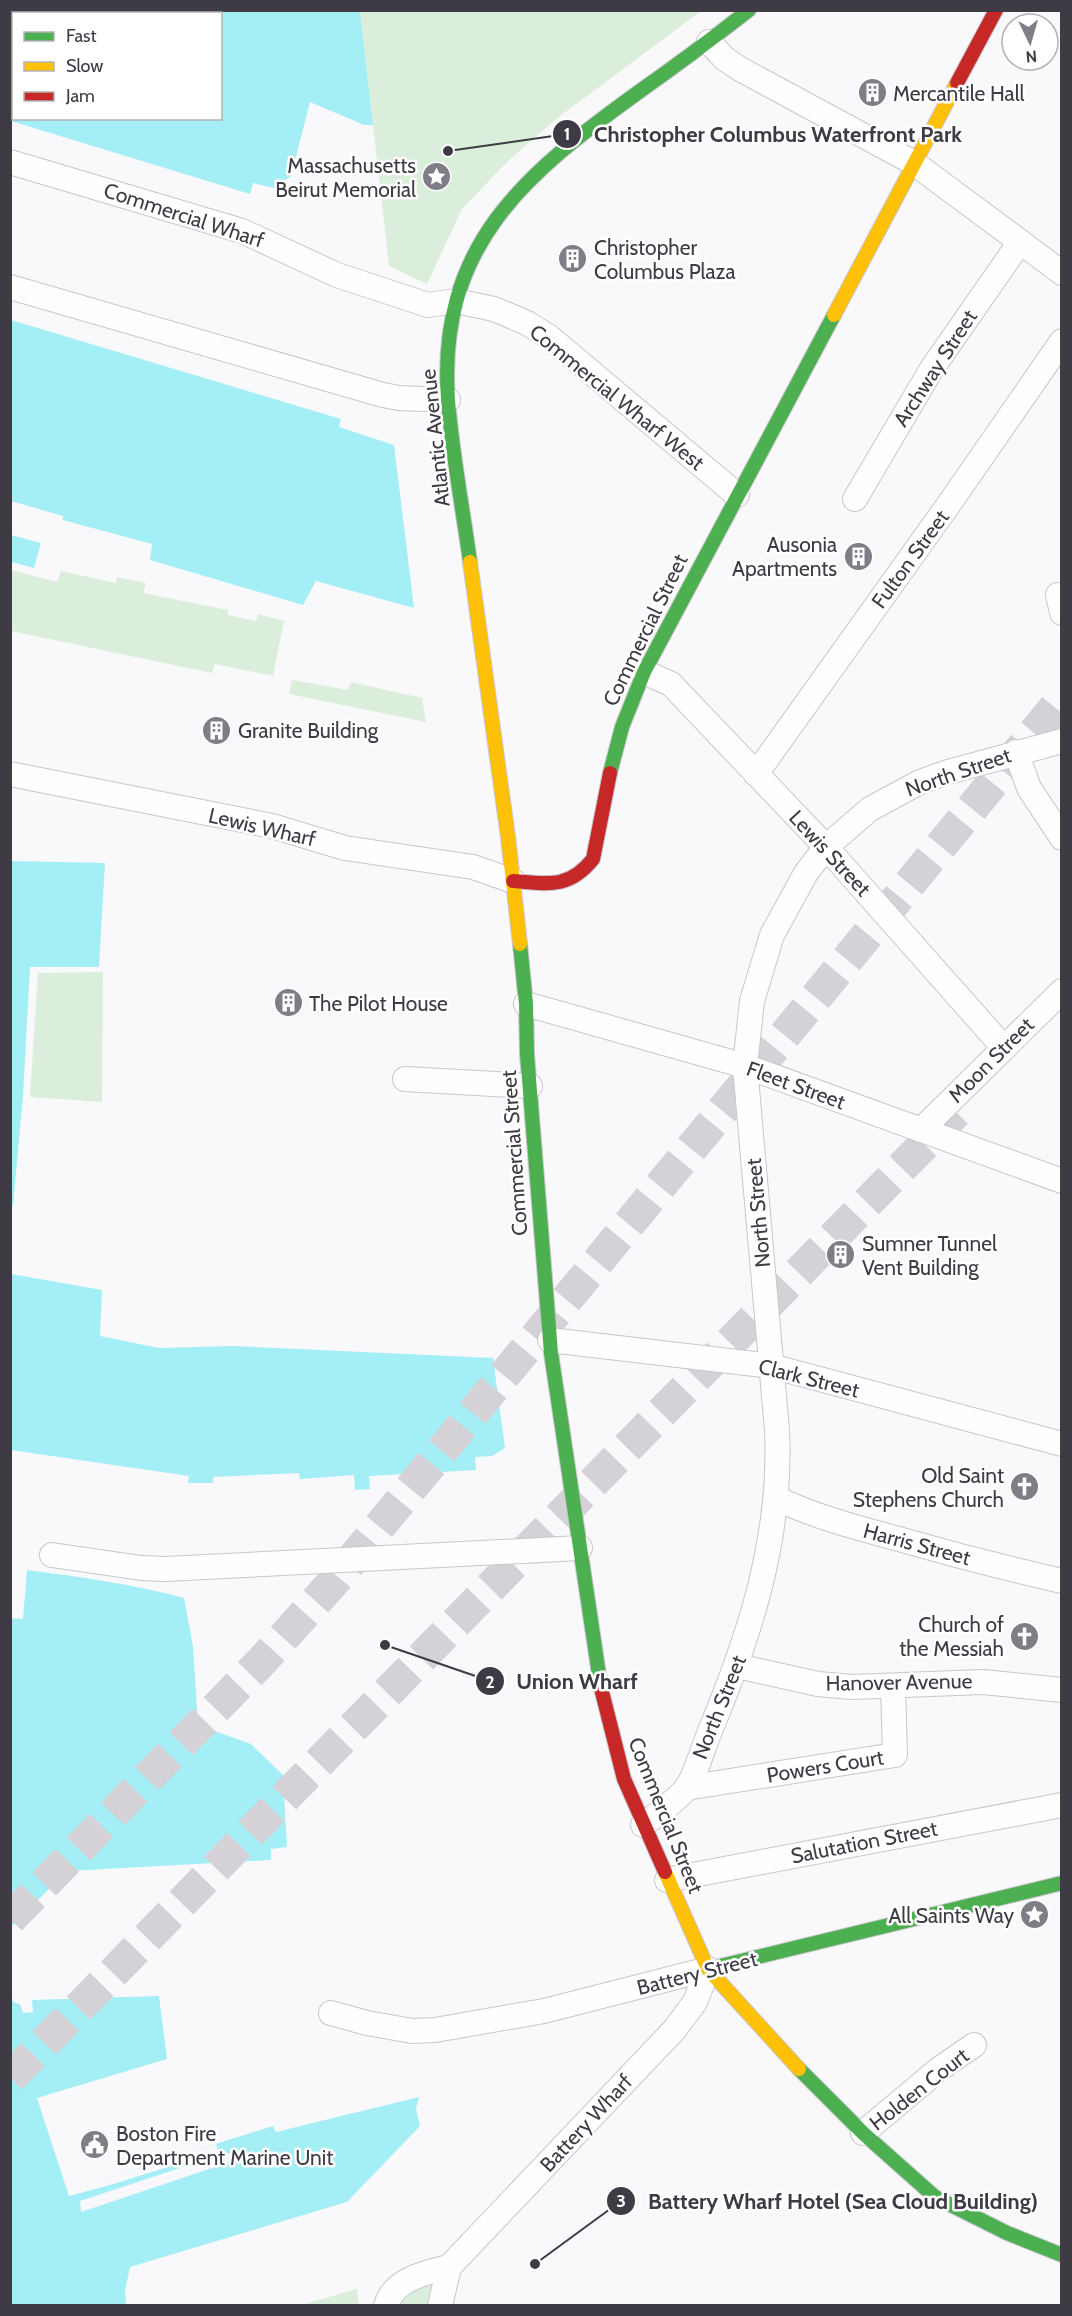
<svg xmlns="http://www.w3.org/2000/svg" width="1072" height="2316" font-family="Cabin,sans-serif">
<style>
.green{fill:#dbeedb}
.water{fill:#a4eff6;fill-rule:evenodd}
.pier{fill:#f9f8fb}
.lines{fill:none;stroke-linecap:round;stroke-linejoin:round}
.highway-tunnel{stroke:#d4d2d7;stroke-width:33;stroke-dasharray:33 16;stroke-linecap:butt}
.street-casing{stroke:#c9c6cd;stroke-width:26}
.fast-casing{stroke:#c9c6cd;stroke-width:16}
.slow-casing{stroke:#c9c6cd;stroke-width:16}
.jam-casing{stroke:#c9c6cd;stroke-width:16}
.street{stroke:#fefefe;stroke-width:24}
.fast{stroke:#4caf50;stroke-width:14}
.slow{stroke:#ffc107;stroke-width:14}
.jam{stroke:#c62828;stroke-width:14}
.labels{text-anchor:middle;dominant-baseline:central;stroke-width:5;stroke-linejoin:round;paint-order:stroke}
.poi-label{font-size:21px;fill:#3e3b45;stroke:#fff;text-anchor:start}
.street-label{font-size:21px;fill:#3e3b45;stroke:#fff}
.leader{fill:none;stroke:#3e3b45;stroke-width:2}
.callout-dot{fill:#3e3b45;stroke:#fff;stroke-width:2}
.mark-label{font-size:18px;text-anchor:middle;font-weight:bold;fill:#fff}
.callout-label{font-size:22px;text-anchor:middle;font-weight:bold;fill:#3e3b45;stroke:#fff;stroke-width:5;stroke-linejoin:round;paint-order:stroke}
</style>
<rect width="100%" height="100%" fill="#f9f8fb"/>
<!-- green -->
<g class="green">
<path d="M360,11V10L701,11L556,119L507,162L462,209L427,284L389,266Z"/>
<path d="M11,570L57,582L61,571L116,583L117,577L146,583L143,593L228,610V615L256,621L258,614L284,621L273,676L215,664L212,673L11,631Z"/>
<path d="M292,680L348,690L351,682L422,698L426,722L289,694Z"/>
<path d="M103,972L102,1102L30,1097L38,973Z"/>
<path d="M433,2279L432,2305L394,2306L395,2302Z"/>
<path d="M357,2289L359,2305H301Z"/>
</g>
<!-- water -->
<g class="water">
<path d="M10,11H360L373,125H364L310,102L291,176L274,188L253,183L250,194L11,121ZM14,14H220V118H14Z"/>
<path d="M11,320L341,419L339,427L394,445L414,608L316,581L303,605L150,560L152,544L63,520V516L11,501Z"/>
<path d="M11,535L41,543L34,568L11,562Z"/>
<path d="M11,861L105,863L99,967H30L23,1096L13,1206H10Z"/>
<path d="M11,1274L102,1290L100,1336L159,1348L234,1346L493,1358L505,1448L492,1456L475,1457L476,1470L369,1476L370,1489L355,1490L354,1475L300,1479L299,1473L213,1477V1483H188L189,1476L11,1450Z"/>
<path d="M27,1570C81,1577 132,1584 184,1598L193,1646L198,1725L251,1744L283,1775L287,1847L271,1849V1860L67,1871L11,1927L10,1618L23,1619Z"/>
<path d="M10,1987L13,2002L20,2004L23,2013L33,2012L32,2000L159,1996L167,2059L37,2098L69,2196L110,2185L108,2178L273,2126L276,2132L419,2097L416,2109L420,2126L347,2202L130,2267L125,2291L126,2305H11Z"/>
</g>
<!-- pier -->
<path class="pier" d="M216,2144L220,2156L231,2153L233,2161L81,2212L80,2201L189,2165L187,2161L110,2185L108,2178Z"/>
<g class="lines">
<!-- highway-tunnel -->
<g class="highway-tunnel">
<path d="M10,1919L263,1660L336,1579L1062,699"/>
<path d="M10,2078L956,1112"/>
</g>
<defs>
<g id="street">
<path d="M709,42L725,59L740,69L914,163L1062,273"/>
<path d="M10,162L242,231L337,275L428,305L456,301L494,309L527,323L548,336L737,495"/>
<path d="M10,287L383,395L399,398L448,400"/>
<path d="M855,499L931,370L1020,242"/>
<path d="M1058,595L1062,613"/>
<path d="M644,672L671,684L826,847L1004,1048"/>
<path d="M1016,752L1029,788L1062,838"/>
<path d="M10,774L272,826L345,848L473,867L513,881"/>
<path d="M756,774L949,504L1062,341"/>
<path d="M526,1004L745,1066L1062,1181"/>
<path d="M405,1079L530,1086"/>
<path d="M921,1130L1062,991"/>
<path d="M550,1340L771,1366L1062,1444"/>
<path d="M776,1498C817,1518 862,1529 906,1541C958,1556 1009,1569 1062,1581"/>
<path d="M52,1555L141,1568L165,1569L580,1548"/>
<path d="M737,1666L818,1684L852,1687L983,1682L1062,1690"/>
<path d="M686,1788L895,1755L893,1686"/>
<path d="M643,1825C657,1814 673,1803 685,1790C694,1780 704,1745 710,1731C751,1633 782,1536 777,1430L745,1066L752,1001L772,935L806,873L826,847L870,809L920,782L948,772L1062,741"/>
<path d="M667,1880L1062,1805"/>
<path d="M331,2013L367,2023L412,2031L435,2030L544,2011L708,1969"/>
<path d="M863,2133L938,2070L974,2045"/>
<path d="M386,2306C393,2279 425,2273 449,2267L675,2029L695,2002L708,1969"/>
<path d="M440,2306L449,2267"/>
</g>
<g id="fast">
<path d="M470,562C463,509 452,454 448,400C437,245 525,174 640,91C677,65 713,38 749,10"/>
<path d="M610,773L622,727L644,672L834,315"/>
<path d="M520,944L526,1004L527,1054L551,1353L601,1688"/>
<path d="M708,1969L1062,1883"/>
<path d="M799,2069L863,2133L935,2197L1007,2233L1062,2255"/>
</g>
<g id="slow">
<path d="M834,315L957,83"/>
<path d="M470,562L508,837L520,944"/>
<path d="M665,1872L708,1969L799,2069"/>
</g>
<g id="jam">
<path d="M957,83L996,10"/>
<path d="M513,881C548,884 569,889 593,859L610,773"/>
<path d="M601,1688L624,1779L665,1872"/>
</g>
</defs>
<!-- street casing -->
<use href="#street" class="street-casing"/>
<!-- fast casing -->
<use href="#fast" class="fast-casing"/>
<!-- slow casing -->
<use href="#slow" class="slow-casing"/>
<!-- jam casing -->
<use href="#jam" class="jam-casing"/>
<!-- street -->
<use href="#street" class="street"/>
<!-- fast -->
<use href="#fast" class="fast"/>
<!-- slow -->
<use href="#slow" class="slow"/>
<!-- jam -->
<use href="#jam" class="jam"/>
</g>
<!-- icons -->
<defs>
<symbol id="building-disc" viewBox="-11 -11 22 22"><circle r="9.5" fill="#7f7d85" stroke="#fff"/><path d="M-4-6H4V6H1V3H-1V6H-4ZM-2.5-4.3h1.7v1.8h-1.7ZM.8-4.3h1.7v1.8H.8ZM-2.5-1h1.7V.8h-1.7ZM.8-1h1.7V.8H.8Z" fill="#fff"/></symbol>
<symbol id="sight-disc" viewBox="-11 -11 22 22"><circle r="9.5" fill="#7f7d85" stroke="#fff"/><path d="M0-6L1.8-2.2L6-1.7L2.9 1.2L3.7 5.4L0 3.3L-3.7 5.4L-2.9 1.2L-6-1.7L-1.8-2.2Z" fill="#fff"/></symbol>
<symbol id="church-disc" viewBox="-11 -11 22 22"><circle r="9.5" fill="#7f7d85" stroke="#fff"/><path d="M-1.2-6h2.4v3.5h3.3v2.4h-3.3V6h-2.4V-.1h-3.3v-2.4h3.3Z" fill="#fff"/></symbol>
<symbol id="civic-disc" viewBox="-11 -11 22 22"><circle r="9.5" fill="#7f7d85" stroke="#fff"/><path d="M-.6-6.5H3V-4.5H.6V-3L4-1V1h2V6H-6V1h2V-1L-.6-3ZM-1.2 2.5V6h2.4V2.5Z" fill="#fff"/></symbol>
</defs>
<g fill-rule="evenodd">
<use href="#building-disc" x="856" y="76" width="33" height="33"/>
<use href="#sight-disc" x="420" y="160" width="33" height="33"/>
<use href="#building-disc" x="556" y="242" width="33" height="33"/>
<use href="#building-disc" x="842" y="540" width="33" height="33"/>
<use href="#building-disc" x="200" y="714" width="33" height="33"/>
<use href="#building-disc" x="272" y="986" width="33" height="33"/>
<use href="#building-disc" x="824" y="1238" width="33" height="33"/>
<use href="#church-disc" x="1008" y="1470" width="33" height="33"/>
<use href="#church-disc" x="1008" y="1620" width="33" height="33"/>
<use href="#sight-disc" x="1018" y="1898" width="33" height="33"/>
<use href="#civic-disc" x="78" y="2128" width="33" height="33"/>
</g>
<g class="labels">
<!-- poi labels -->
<g class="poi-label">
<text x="893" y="93">Mercantile Hall</text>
<text x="416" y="165" text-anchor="end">Massachusetts<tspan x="416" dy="24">Beirut Memorial</tspan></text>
<text x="594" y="247">Christopher<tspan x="594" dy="24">Columbus Plaza</tspan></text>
<text x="837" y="544" text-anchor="end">Ausonia<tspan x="837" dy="24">Apartments</tspan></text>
<text x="238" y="730">Granite Building</text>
<text x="309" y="1003">The Pilot House</text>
<text x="862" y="1243">Sumner Tunnel<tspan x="862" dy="24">Vent Building</tspan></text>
<text x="1004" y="1475" text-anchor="end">Old Saint<tspan x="1004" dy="24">Stephens Church</tspan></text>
<text x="1004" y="1624" text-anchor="end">Church of<tspan x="1004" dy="24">the Messiah</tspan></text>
<text x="1014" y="1915" text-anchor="end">All Saints Way</text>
<text x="116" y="2133">Boston Fire<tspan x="116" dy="24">Department Marine Unit</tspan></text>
</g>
<!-- street labels -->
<g class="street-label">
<text transform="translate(184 215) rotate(18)">Commercial Wharf</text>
<text transform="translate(935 368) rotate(-57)">Archway Street</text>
<text transform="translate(617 397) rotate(39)">Commercial Wharf West</text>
<text transform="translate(435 438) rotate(-96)">Atlantic Avenue</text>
<text transform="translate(910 559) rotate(-54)">Fulton Street</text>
<text transform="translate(645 630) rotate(-64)">Commercial Street</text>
<text transform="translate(958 772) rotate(-19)">North Street</text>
<text transform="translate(262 827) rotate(13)">Lewis Wharf</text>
<text transform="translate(830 853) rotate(47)">Lewis Street</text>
<text transform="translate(991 1060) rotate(-45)">Moon Street</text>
<text transform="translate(796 1085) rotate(20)">Fleet Street</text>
<text transform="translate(514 1153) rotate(-94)">Commercial Street</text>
<text transform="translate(758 1213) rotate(-95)">North Street</text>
<text transform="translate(809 1378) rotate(14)">Clark Street</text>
<text transform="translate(917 1544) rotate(15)">Harris Street</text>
<text transform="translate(899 1682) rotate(-1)">Hanover Avenue</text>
<text transform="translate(719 1707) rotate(-68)">North Street</text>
<text transform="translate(825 1766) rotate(-9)">Powers Court</text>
<text transform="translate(666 1815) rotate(68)">Commercial Street</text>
<text transform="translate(864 1842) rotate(-11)">Salutation Street</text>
<text transform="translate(697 1973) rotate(-14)">Battery Street</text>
<text transform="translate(919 2089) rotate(-38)">Holden Court</text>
<text transform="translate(586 2123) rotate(-47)">Battery Wharf</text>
</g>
</g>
<!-- callouts -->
<path class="leader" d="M448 151L567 134M385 1645L490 1681M535 2264L621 2201"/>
<g class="callout-dot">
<circle cx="448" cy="151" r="6"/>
<circle cx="385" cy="1645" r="6"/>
<circle cx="535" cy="2264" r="6"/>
<circle cx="567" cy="134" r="15"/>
<circle cx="490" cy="1681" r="15"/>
<circle cx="621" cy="2201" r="15"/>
</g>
<g class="mark-label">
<text x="567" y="140">1</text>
<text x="490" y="1688">2</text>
<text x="621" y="2207">3</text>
</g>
<g class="callout-label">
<text x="778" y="142">Christopher Columbus Waterfront Park</text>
<text x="577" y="1689">Union Wharf</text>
<text x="843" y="2209">Battery Wharf Hotel (Sea Cloud Building)</text>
</g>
<!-- border -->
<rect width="1072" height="2316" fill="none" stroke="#3e3b45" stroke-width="24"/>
<!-- legend -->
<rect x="12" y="12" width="210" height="108" fill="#ffffff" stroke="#b2b1b5" stroke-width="1.5"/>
<rect x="24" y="32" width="30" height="9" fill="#4caf50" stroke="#b2b1b5" stroke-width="1.5"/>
<text x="66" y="42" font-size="18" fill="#3e3b45">Fast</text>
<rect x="24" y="62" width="30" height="9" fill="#ffc107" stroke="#b2b1b5" stroke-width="1.5"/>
<text x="66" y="72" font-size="18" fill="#3e3b45">Slow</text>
<rect x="24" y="92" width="30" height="9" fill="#c62828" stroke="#b2b1b5" stroke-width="1.5"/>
<text x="66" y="102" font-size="18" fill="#3e3b45">Jam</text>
<!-- north arrow -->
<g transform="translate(1030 42) rotate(175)"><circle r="28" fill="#ffffff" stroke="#b2b1b5" stroke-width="1.5"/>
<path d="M0-4.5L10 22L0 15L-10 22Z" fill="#7f7d85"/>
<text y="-9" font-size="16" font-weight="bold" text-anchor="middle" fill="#3e3b45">N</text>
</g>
</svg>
